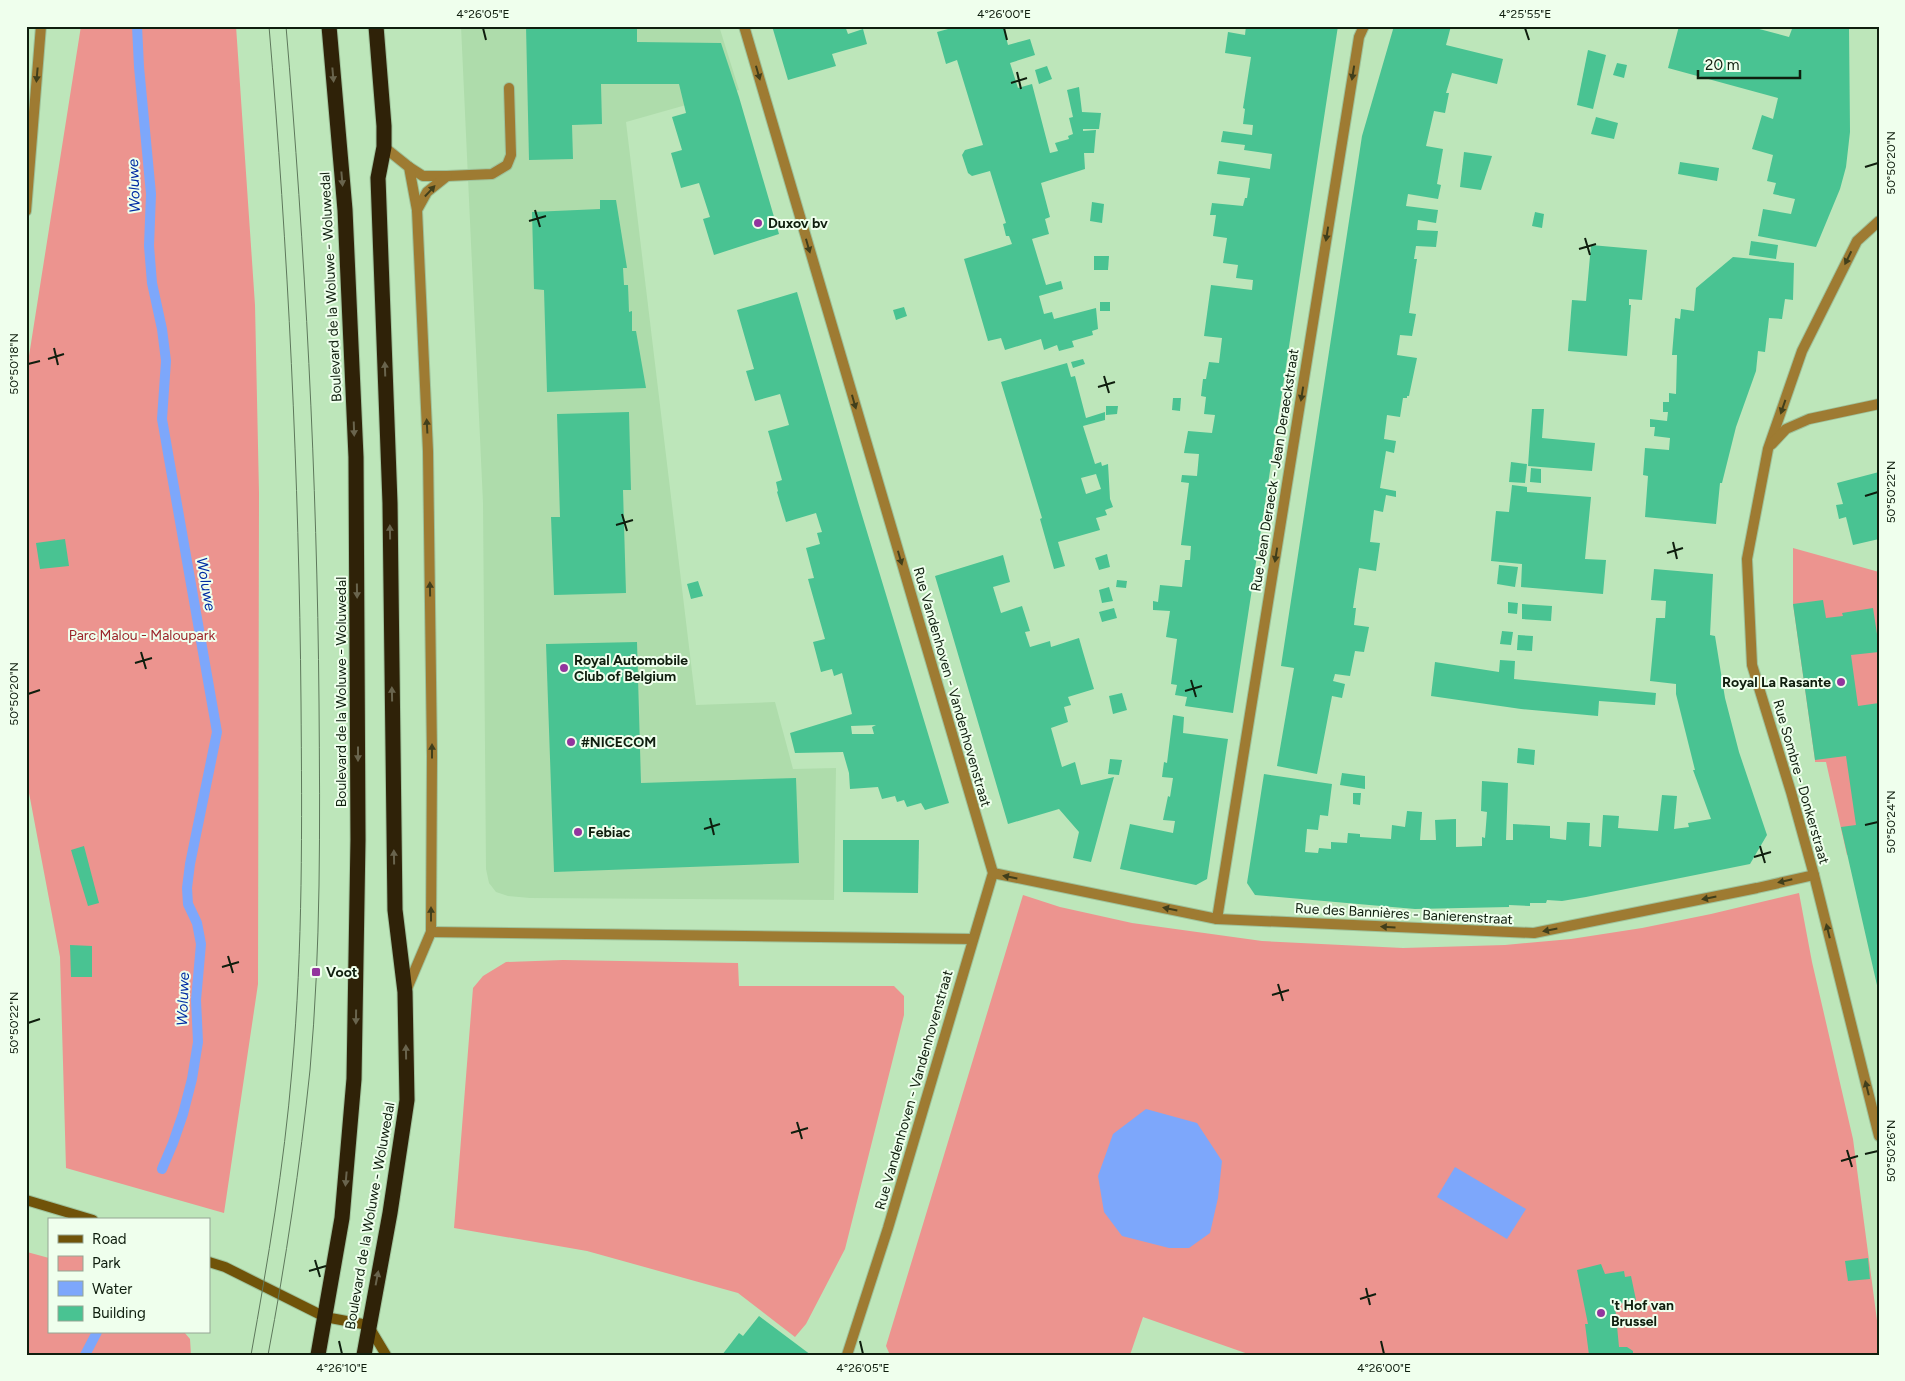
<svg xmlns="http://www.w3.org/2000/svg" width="1905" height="1381" font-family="Figtree,sans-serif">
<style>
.built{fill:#aedcab}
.green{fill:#ec948f}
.water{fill:#7da7fb}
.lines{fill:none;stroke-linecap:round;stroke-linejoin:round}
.stream{stroke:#7da7fb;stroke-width:10}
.building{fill:#49c392;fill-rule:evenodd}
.lane-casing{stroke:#9ec29b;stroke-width:12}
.street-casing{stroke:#9ec29b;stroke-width:12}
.secondary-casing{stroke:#9ec29b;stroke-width:12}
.highway-casing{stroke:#9ec29b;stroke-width:17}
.lane{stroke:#9e7b32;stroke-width:10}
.street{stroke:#9e7b32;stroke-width:10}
.secondary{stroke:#705309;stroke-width:10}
.highway{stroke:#2f2208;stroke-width:15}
.tram{stroke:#5e785c;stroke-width:1}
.oneway{fill:#413f1b}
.oneway2{fill:#69644d}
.ticks{fill:none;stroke:#0f1e0e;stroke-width:2}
.poi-dot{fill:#93359e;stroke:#efffed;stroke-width:2}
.labels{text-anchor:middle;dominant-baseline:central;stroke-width:4;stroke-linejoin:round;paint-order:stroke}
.poi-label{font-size:14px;font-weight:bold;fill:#0f1e0e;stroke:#efffed;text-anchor:start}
.street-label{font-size:14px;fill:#0f1e0e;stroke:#efffed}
.park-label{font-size:14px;fill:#9b242a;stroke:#efffed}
.water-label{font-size:15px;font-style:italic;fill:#002ca3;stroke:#efffed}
.neatline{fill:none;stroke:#0f1e0e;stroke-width:2}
.ticks-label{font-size:12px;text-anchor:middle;fill:#0f1e0e}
</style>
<rect width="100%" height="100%" fill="#bde6ba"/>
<!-- built -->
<path class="built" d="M461,26H719L739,90L626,122L696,705L775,702L793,769L836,768L834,900L530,898L508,896L496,892L489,883L486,869L483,503Z"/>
<!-- green -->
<g class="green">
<path d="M81,26H236L255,305L259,493L258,984L224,1213L66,1168L60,957L26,777V375Z"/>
<path d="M1793,548L1879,572V851L1847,855L1826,762H1815V760L1793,604Z"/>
<path d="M1799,893L1812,962L1853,1139L1878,1328L1879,1355H1251L1143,1317L1130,1355H890L886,1346L1023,895L1060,907L1132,923L1262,941L1403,948L1505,945L1571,939L1642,928L1711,914Z"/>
<path d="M563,960L738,963L739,986H894L904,996V1015L845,1249L806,1324L795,1337L738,1293L587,1251L454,1228L473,988L483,976L506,962Z"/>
<path d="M27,1252L49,1258V1332H184L190,1339L191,1355H26Z"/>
</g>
<!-- water -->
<g class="water">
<path d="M1146,1109L1197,1123L1222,1161L1218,1198L1210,1233L1189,1248H1169L1122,1236L1104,1212L1098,1176L1113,1134Z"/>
<path d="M1455,1167L1526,1209L1507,1239L1437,1197Z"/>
</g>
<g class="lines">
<!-- stream -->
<g class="stream">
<path d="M137,26L139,67L151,194L149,246L152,283L162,329L166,361L162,419L217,732L190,864L187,888L188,904L197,923L201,944L196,1000L198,1042L192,1079L183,1114L173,1143L162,1169"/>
<path d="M85,1355L97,1332"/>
</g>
</g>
<!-- building -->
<g class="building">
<path d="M526,26H637V42L721,43L739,97L779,234L714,255L703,219L710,217L699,183L681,188L671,153L682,150L672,117L686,113L679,84H601L602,124L572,125L573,159L529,160Z"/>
<path d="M772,26H845L848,34L863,29L867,44L832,54L836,66L788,80Z"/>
<path d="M947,26H1003L1008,45L1030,39L1035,55L1010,63L1018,88L1032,84L1050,153L1058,151L1055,143L1069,139L1068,136L1073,134L1069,118L1073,117L1067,90L1079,87L1082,112L1101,113L1099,129H1083V131L1096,130L1094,153H1084L1085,169L1041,183L1050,217L1045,219L1049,234L1032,239L1046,285L1061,281L1063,289L1039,296L1044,314L1052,312L1054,319L1096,308L1098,329L1092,331L1093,335L1072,341L1074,347L1059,351L1057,345L1044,350L1041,339L1005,350L1001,338L988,341L964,259L1012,244L1009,236H1006L1003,224L1006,223L990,171L972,176L968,173L962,155L965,150L983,145L957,60L946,64L937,32L948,29Z"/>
<path d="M1246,26H1338L1233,713L1185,706L1187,697L1175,695L1177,685L1171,684L1177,639L1166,637L1170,611L1153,610V601L1158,602L1160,585L1182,587L1185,560H1190L1191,546L1181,545L1189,483L1181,482L1182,475L1197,476L1199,454L1184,453L1188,431L1212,433L1215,415L1204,414L1206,397L1201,396L1203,379H1206L1209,362L1219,363L1222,338L1204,336L1211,285L1252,290L1253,280L1236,278L1238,265L1223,263L1227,238L1213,236L1216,215H1210L1212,203L1243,206L1245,198H1247L1250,178L1217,174L1219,161L1270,169L1272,154L1244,150L1245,145L1221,142L1223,131L1252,135L1253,125L1243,124L1245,109L1243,108L1251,57L1225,53L1228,32L1245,35Z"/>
<path d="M1394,26H1451L1446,45L1503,59L1497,84L1452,73L1446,93H1449L1445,113L1434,111L1426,146L1443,149L1437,184L1441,185L1438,199L1408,194L1406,206L1438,210L1436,223L1418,220L1417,230L1438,231L1436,247L1416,246L1414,259H1417L1416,265L1409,313L1416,314L1412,336L1400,335L1397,355L1417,358L1409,396H1407V398H1403L1400,417L1387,415L1384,439L1396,441L1394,453L1386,451L1380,488L1396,491V497L1386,495L1383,512L1374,510L1370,542L1380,543L1376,571L1359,568L1353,608H1356L1354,625L1369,627L1364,652L1355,651L1350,676L1335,674L1333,681L1345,684L1342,698L1332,696L1317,774L1277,766L1294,668L1281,666L1362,136Z"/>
<path d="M1679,26H1748L1789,37L1792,29L1784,26H1849L1850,132L1846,167L1840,189L1816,247L1758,236L1763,209L1791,214L1795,199L1773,194L1776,183L1767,181L1773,155L1752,149L1762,115L1773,119L1778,98L1668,68Z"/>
<path d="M1588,50L1606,55L1593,109L1577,105Z"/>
<path d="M1617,63L1627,65L1624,78L1613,75Z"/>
<path d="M1047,66L1052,79L1039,84L1035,70Z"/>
<path d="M1596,117L1618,123L1614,139L1591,134Z"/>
<path d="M1464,152L1492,156L1481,190L1460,187Z"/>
<path d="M1680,162L1719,168L1717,181L1678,174Z"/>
<path d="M600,200H616L627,268H623L624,285H628L629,312L632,311V331H636L646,388L547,392L544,290L534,289L532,212L600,209Z"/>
<path d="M1092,202L1104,204L1102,223L1090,221Z"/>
<path d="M1535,212L1544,214L1542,228L1532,226Z"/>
<path d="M1751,241L1778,245L1776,259L1749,255Z"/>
<path d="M1591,245L1647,250L1642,300L1629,299V305H1631L1627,356L1568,351L1572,300L1586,301Z"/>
<path d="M1094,256H1109L1108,270H1094Z"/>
<path d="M1733,257L1794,263L1793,300L1785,299L1782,319L1769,318L1765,352L1758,351L1756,371L1736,427L1722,483H1720L1716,524L1645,517L1648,476L1643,475L1645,448L1669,450L1670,438L1654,436L1655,427H1650V419L1667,421L1668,412H1663V402H1669V393L1676,394L1677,355H1672L1675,318L1680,319L1681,309L1694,311L1696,288Z"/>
<path d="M797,292L858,502L949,803L925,810L921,803L907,807L904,800L897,802L895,796L882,799L878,787L850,789L849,773L843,752L795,753L790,733L852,714L842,673L834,676L832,669L821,672L813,642L825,639L808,579L814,578L806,548L820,544L817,533L822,532L816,513L786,522L777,492L778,491L776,482L782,480L768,431L789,425L780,394L755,401L746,371L754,369L737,310ZM876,725L872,727L874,734H852L851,726Z"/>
<rect x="1100" y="302" width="10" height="9"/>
<path d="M904,307L907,316L896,320L893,310Z"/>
<path d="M1083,359L1085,364L1073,368L1071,362Z"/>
<path d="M1067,363L1071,377L1075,376L1086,418L1105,412V420L1083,426L1095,464L1101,462L1102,466L1108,464L1110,499L1113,507L1105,510L1107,515L1096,518L1100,530L1058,542L1065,566L1054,569L1040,519L1042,518L1001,382ZM1096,474L1101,489L1086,494L1081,478Z"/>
<path d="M1173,398H1181L1180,411L1172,410Z"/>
<path d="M1106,406H1118L1117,414L1106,415Z"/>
<path d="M1532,409H1544L1542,438L1595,443L1592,471L1528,466Z"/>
<path d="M629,412L631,490H623L626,593L554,595L551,517H560L557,414Z"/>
<path d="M1511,462L1527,464L1525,483L1509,482Z"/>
<path d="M1531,468L1541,469V483L1530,482Z"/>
<path d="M1879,472V539L1853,545L1846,517L1839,519L1836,505L1843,504L1837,483Z"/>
<path d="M1512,485L1527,487V492L1591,497L1585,559L1606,560L1603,594L1521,587L1522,564L1491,561L1496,511L1509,512Z"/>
<path d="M65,539L69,566L40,569L36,543Z"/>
<path d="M1107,554L1110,567L1099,570L1095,558Z"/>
<path d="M1003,555L1010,582L993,587L1001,613L1022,606L1030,631L1025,632L1030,647L1050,641L1051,647L1079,638L1083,652L1094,689L1068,697L1071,705L1064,707L1068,722L1051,728L1062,767L1075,762L1081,785L1114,777L1091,862L1073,858L1079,832L1059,809L1008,824L935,576Z"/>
<path d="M1499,565L1518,567L1515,587L1497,584Z"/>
<path d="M1654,569L1713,574L1710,635L1715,636L1725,698L1739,752L1767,835L1750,864L1586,897L1562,901L1547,900L1546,903H1530V906L1509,905V907L1415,909L1255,895L1247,883L1264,774L1332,784L1328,816L1320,815L1318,830L1307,829L1305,852L1318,853L1319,848L1331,849V842L1347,843L1348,833L1360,834V837L1391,839L1392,825L1405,827L1407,811L1422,812L1420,840H1436L1435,820L1456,819V847L1482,846V837L1485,838L1487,812L1481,811L1482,781L1508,783L1506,840H1513V824L1550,826V838L1566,840L1567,822L1590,823L1589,846L1601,847L1603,815L1619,816L1618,828L1658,831L1662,795L1677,796L1674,829L1689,827L1688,823L1711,819L1693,770H1695L1676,694V684L1650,681L1656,618H1665L1666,601L1651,600Z"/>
<path d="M1117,580L1127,581L1126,588L1116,587Z"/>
<path d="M698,581L703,596L691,599L687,584Z"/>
<path d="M1109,587L1113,601L1102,603L1099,590Z"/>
<path d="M1823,600L1826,618L1843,616L1842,613L1873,608L1879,647V652L1851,655L1858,706L1879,703V994L1841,827L1856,825L1846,756L1815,760L1793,604Z"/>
<path d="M1508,602L1518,603L1517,614L1508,613Z"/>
<path d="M1522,604L1552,606L1551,621L1522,619Z"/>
<path d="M1114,608L1117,618L1102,622L1099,612Z"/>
<path d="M1502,631L1513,632L1511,645L1500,644Z"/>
<path d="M1518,635L1533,636L1532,651L1517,650Z"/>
<path d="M637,642L641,783L796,778L799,863L554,872L546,644Z"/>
<path d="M1500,660L1515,661L1514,679L1656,693L1655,705L1599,701L1598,716L1521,709L1431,696L1435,662L1499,672Z"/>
<path d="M1122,693L1127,710L1113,714L1109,696Z"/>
<path d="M1173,715L1184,717L1183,733L1228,739L1207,879L1196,885L1120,869L1130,824L1173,833L1175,821L1163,820L1168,796L1170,797L1173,778L1162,777L1164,762L1167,763Z"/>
<path d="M1518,748L1535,750L1534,765L1517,763Z"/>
<path d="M1110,759L1122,760L1119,775L1108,774Z"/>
<path d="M1342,773L1365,776V789L1340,785Z"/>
<path d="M1353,793H1361L1360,805L1353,804Z"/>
<path d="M843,840H919L918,893L843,892Z"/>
<path d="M84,846L99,903L88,906L71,850Z"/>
<path d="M70,945L92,946V977H71Z"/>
<path d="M1868,1258L1870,1279L1848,1281L1845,1261Z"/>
<path d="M1601,1264L1605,1274L1624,1271L1625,1277L1631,1276L1636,1300L1615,1305L1619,1347H1627L1633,1351V1355H1589L1585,1324H1588L1577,1270Z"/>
<path d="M759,1316L811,1355H722L739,1333L743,1336Z"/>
</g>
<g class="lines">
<defs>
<g id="lane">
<path d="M409,167L423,176H447L492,174L507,165L511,155L509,88"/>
<path d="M417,210L427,192L447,176"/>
</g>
<g id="street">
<path d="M744,26L993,873L888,1228L847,1355"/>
<path d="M384,147L409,167L417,210L428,451L432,756L431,932L406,991"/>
<path d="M26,211L41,26"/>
<path d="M1879,221L1857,241L1802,351L1768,449L1747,559L1752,665L1791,792L1814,875L1879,1136"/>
<path d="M1772,444L1786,429L1809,419L1879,404"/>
<path d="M993,873L1217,919L1534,933L1757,888L1814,875"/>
<path d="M1217,919L1359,37L1364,26"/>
<path d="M431,932L973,939"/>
</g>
<g id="secondary">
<path d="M26,1200L93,1220"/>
<path d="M209,1262L225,1267L325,1317L368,1325L386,1355"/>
</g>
<g id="highway">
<path d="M318,1355L342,1218L354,1079L358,839L356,457L345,210L329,26"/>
<path d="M364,1355L390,1213L407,1100L405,992L395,910L390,503L378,178L384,147V126L376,26"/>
</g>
</defs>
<!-- lane casing -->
<use href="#lane" class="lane-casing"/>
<!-- street casing -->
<use href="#street" class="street-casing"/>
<!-- secondary casing -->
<use href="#secondary" class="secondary-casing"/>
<!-- highway casing -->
<use href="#highway" class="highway-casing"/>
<!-- lane -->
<use href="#lane" class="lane"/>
<!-- street -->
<use href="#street" class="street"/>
<!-- secondary -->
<use href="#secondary" class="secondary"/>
<!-- highway -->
<use href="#highway" class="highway"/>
<!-- tram -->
<g class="tram">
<path d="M251,1355C268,1260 284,1166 292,1070C303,947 302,824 301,702C299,476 288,251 269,26"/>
<path d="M268,1355C286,1260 300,1166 310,1070C321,948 320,824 319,702C317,476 305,251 286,26"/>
</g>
</g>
<!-- one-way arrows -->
<defs><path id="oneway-solid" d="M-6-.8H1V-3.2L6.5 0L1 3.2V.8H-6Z" transform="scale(1.25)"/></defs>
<g class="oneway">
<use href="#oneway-solid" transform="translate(758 73) rotate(74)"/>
<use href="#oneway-solid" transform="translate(1353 73) rotate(99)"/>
<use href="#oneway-solid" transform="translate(37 75) rotate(95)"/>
<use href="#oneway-solid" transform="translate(430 191) rotate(-47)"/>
<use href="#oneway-solid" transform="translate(1327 234) rotate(99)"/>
<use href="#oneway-solid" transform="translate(808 246) rotate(74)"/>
<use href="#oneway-solid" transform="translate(1848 258) rotate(116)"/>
<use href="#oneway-solid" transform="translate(1302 394) rotate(99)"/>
<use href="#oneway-solid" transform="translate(854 402) rotate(74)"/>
<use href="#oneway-solid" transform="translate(1783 407) rotate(109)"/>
<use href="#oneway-solid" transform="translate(427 426) rotate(-93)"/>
<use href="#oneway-solid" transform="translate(1276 555) rotate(99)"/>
<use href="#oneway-solid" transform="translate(900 558) rotate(74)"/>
<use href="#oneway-solid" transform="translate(430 589) rotate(-91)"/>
<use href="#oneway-solid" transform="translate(432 751) rotate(-90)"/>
<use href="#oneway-solid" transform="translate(1010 877) rotate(-169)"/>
<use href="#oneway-solid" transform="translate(1785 881) rotate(167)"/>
<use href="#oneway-solid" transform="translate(1709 898) rotate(169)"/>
<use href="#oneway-solid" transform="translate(1170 909) rotate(-168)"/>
<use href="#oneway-solid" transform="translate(431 914) rotate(-90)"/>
<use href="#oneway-solid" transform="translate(1388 927) rotate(-177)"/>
<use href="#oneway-solid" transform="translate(1550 930) rotate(169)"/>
<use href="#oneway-solid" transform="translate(1828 931) rotate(-104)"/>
<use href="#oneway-solid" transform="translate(1867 1088) rotate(-104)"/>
</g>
<g class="oneway2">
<use href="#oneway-solid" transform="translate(333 75) rotate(85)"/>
<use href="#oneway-solid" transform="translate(342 179) rotate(85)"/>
<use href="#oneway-solid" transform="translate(385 369) rotate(-92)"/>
<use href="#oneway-solid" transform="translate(354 429) rotate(88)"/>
<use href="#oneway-solid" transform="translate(390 532) rotate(-91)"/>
<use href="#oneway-solid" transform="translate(357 591) rotate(89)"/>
<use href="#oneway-solid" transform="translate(392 694) rotate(-91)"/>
<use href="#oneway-solid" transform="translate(358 754) rotate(90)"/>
<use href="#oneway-solid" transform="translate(394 857) rotate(-91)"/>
<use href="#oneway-solid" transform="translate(356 1017) rotate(91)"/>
<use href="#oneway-solid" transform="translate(406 1052) rotate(-91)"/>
<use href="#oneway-solid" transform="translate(346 1179) rotate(95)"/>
<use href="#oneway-solid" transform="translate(377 1278) rotate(-79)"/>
</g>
<!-- ticks -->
<path class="ticks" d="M483,28L486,40M1004,28L1007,40M1525,28L1529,40M1017,72L1021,89M1011,83L1027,78M1865,167L1878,163M535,210L540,227M529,221L546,216M1585,238L1590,255M1579,249L1596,244M54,348L58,365M48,359L64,354M28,364L40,361M1104,376L1109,393M1098,387L1115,382M1865,496L1878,492M622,514L627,531M616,525L633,520M1673,542L1677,559M1667,553L1683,548M141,652L146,669M135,663L152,658M1191,680L1196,697M1185,691L1202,686M28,694L40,690M710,818L714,835M1865,825L1878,822M704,829L720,824M1760,846L1765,863M1754,857L1771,852M228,956L233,973M222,967L239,962M1278,984L1283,1001M1272,995L1289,990M28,1023L40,1019M797,1122L802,1139M791,1133L808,1128M1847,1150L1852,1167M1865,1154L1878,1151M1841,1161L1858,1156M315,1260L320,1277M309,1271L326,1266M1366,1288L1370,1305M1360,1299L1376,1294M339,1341L342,1354M860,1341L863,1354M1381,1341L1384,1354"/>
<!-- markers -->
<g class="poi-dot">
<circle cx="758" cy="223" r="5"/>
<circle cx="564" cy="668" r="5"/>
<circle cx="1841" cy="682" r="5"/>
<circle cx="571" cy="742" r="5"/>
<circle cx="578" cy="832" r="5"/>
<rect x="311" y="967" width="10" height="10" rx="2.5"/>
<circle cx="1601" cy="1313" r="5"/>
</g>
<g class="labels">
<!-- poi labels -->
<g class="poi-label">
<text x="768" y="223">Duxov bv</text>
<text x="574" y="660">Royal Automobile<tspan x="574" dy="16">Club of Belgium</tspan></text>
<text x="1831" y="682" text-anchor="end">Royal La Rasante</text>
<text x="581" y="742">#NICECOM</text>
<text x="588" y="832">Febiac</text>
<text x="326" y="972">Voot</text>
<text x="1611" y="1305">'t Hof van<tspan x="1611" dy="16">Brussel</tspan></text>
</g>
<!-- street labels -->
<g class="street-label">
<text transform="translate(331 287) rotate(-93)">Boulevard de la Woluwe - Woluwedal</text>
<text transform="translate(1275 470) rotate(-81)">Rue Jean Deraeck - Jean Deraeckstraat</text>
<text transform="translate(952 687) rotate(74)">Rue Vandenhoven - Vandenhovenstraat</text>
<text transform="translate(341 692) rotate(-90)">Boulevard de la Woluwe - Woluwedal</text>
<text transform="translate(1801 782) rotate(74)">Rue Sombre - Donkerstraat</text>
<text transform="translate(1404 914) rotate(3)">Rue des Bannières - Banierenstraat</text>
<text transform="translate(914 1090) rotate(-74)">Rue Vandenhoven - Vandenhovenstraat</text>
<text transform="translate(370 1216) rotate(-80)">Boulevard de la Woluwe - Woluwedal</text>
</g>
<!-- park labels -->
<g class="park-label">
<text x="142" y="635">Parc Malou - Maloupark</text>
</g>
<!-- water labels -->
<g class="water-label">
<text transform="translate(134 186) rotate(-92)">Woluwe</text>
<text transform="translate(206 584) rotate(80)">Woluwe</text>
<text transform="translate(183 999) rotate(-88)">Woluwe</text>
</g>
</g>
<!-- border -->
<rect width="1905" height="1381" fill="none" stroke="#efffed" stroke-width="55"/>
<!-- legend -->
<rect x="48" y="1218" width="162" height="115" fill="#efffed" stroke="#95a594"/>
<rect x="58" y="1235" width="25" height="8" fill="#705309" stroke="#95a594"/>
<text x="92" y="1244" font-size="15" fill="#0f1e0e">Road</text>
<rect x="58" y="1256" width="25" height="15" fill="#ec948f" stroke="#95a594"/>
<text x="92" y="1268" font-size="15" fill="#0f1e0e">Park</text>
<rect x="58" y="1281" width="25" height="15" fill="#7da7fb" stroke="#95a594"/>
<text x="92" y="1294" font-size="15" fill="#0f1e0e">Water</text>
<rect x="58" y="1306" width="25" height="15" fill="#49c392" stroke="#95a594"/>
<text x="92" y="1318" font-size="15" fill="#0f1e0e">Building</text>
<!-- scale -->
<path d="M1698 70v8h102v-8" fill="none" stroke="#0f1e0e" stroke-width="2.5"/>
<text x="1705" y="70" font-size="15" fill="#0f1e0e" stroke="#efffed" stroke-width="4" paint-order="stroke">20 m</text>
<rect x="28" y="28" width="1850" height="1326" class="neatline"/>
<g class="ticks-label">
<text x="483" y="18">4°26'05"E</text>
<text x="1004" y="18">4°26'00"E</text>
<text x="1525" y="18">4°25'55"E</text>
<text transform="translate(1891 163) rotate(-90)" y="4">50°50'20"N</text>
<text transform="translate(14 364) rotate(-90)" y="4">50°50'18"N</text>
<text transform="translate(1891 492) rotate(-90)" y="4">50°50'22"N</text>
<text transform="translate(14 694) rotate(-90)" y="4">50°50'20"N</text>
<text transform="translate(1891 822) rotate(-90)" y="4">50°50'24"N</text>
<text transform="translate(14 1023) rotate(-90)" y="4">50°50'22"N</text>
<text transform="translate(1891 1151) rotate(-90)" y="4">50°50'26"N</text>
<text x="342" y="1372">4°26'10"E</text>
<text x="863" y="1372">4°26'05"E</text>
<text x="1384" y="1372">4°26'00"E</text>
</g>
</svg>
